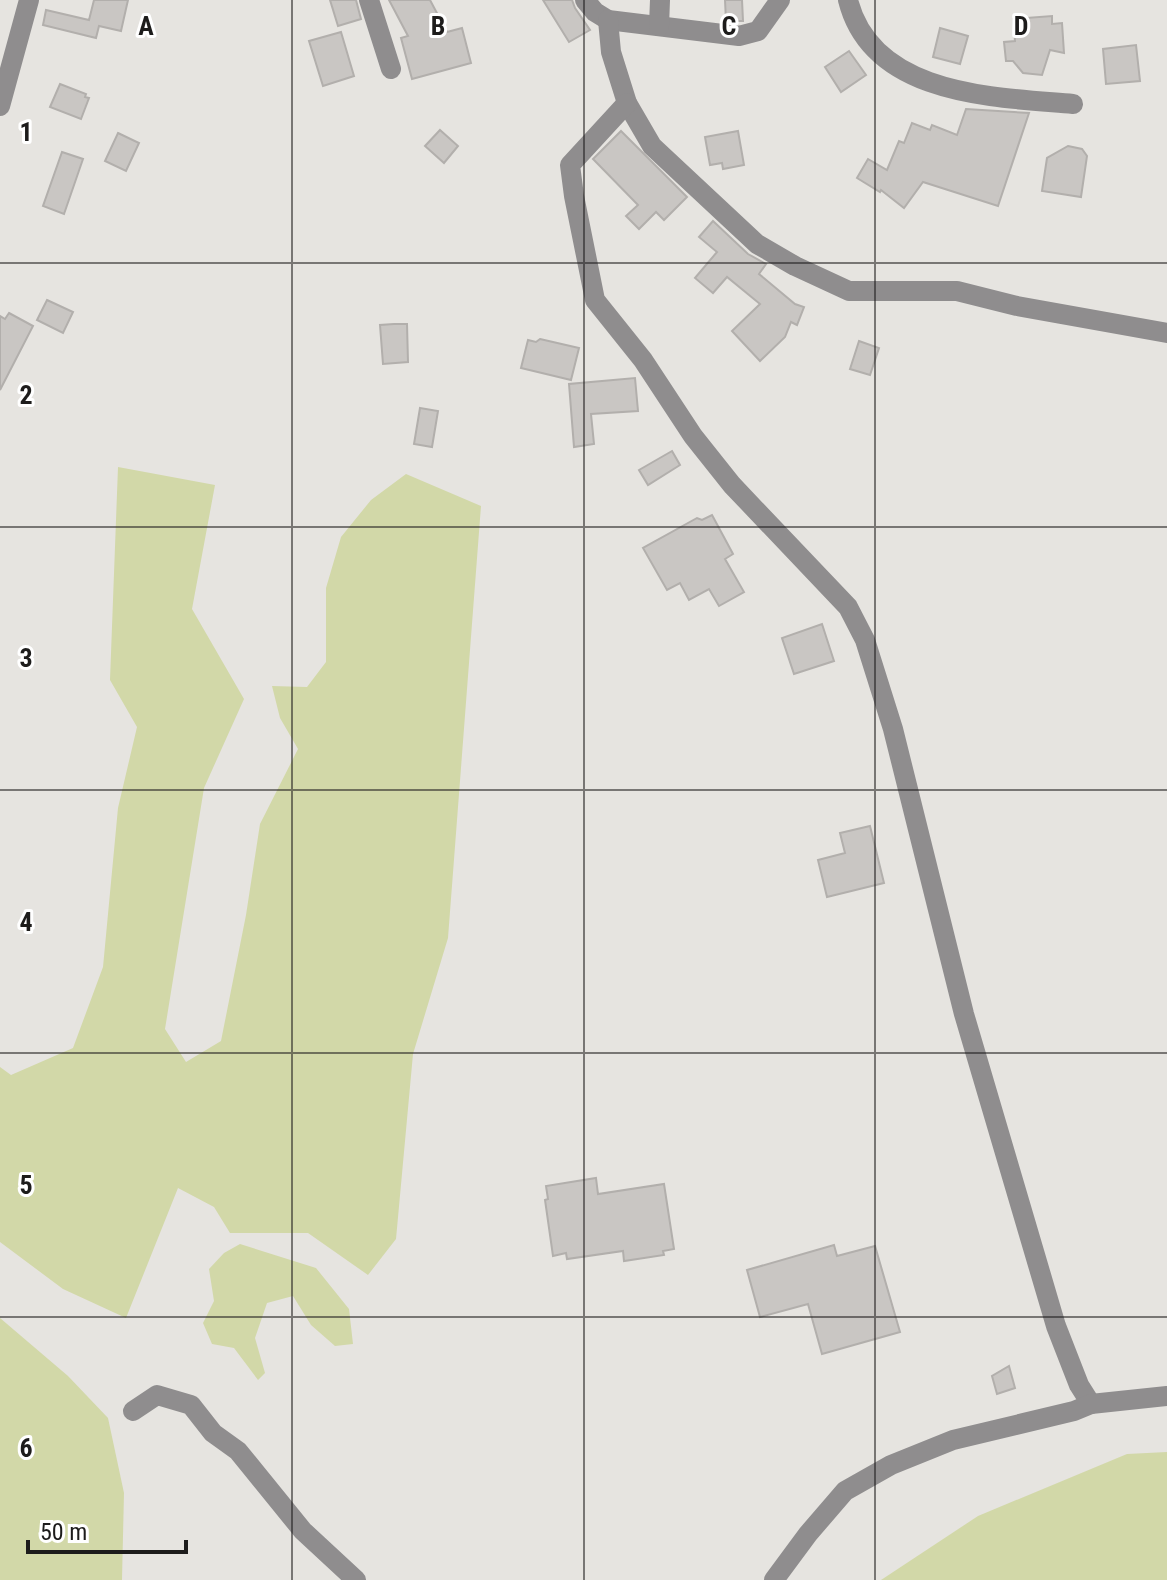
<svg xmlns="http://www.w3.org/2000/svg" width="1167" height="1580" font-family="'Roboto Condensed',sans-serif">
<style>
.green{fill:#d2d8a8}
.building{fill:#c9c6c3;stroke:#b2afac;stroke-width:2}
.lines{fill:none;stroke-linecap:round;stroke-linejoin:round}
.street{stroke:#8f8d8e;stroke-width:20}
.grid{fill:none;stroke:#1d1c1b;stroke-width:2;stroke-opacity:0.55}
.grid-label{font-size:26px;text-anchor:middle;font-weight:bold;fill:#1d1c1b;stroke:#fff;stroke-width:6;stroke-linejoin:round;paint-order:stroke}
</style>
<rect width="100%" height="100%" fill="#e6e4e0"/>
<!-- green -->
<g class="green">
<path d="M118,467L215,485L192,609L244,699L204,788L165,1029L186,1062L221,1041L246,915L260,824L298,749L280,718L272,686L307,687L326,662V588L341,537L371,500L406,474L481,506L448,938L413,1054L396,1239L368,1275L308,1233H230L214,1207L178,1188L126,1318L63,1289L0,1242V1067L11,1075L73,1048L103,967L118,808L137,727L110,680Z"/>
<path d="M240,1244L316,1268L349,1309L353,1344L335,1346L311,1325L293,1296L267,1303L255,1338L265,1373L258,1380L234,1348L212,1344L203,1323L214,1301L209,1269L224,1253Z"/>
<path d="M0,1318L68,1376L108,1418L124,1493L122,1580H0Z"/>
<path d="M1167,1452V1580H881L978,1516L1127,1454Z"/>
</g>
<!-- building -->
<g class="building">
<path d="M94,0H128L121,31L99,26L96,38L43,25L46,10L89,20Z"/>
<path d="M330,0H356L361,19L338,26Z"/>
<path d="M389,0H430L447,32L462,28L471,63L412,79L401,38L408,36Z"/>
<path d="M543,0H572L575,8L590,30L569,42Z"/>
<path d="M725,0H742L743,21H726Z"/>
<path d="M1052,16V24L1062,23L1064,53L1050,50L1042,75L1023,73L1013,61H1006L1004,42L1015,41L1013,19Z"/>
<path d="M940,28L968,36L960,64L933,57Z"/>
<path d="M341,32L354,76L323,86L309,41Z"/>
<path d="M1136,45L1140,81L1106,84L1103,49Z"/>
<path d="M849,51L866,75L841,92L825,67Z"/>
<path d="M60,84L86,94L85,97L89,98L81,119L50,107Z"/>
<path d="M966,109L1029,113L998,206L923,182L904,208L881,190L880,192L857,178L868,159L887,170L899,141L904,143L912,123L930,130L932,125L957,135Z"/>
<path d="M440,130L458,146L444,163L425,146Z"/>
<path d="M621,131L687,197L664,220L656,212L639,229L626,216L638,205L593,159Z"/>
<path d="M738,131L744,165L723,169L722,163L710,165L705,137Z"/>
<path d="M118,133L139,143L126,171L105,161Z"/>
<path d="M1068,146L1082,149L1087,156L1081,197L1042,191L1047,158Z"/>
<path d="M62,152L83,159L64,214L43,206Z"/>
<path d="M713,221L748,254L766,264L759,274L795,304L804,307L797,325L791,322L785,337L760,361L732,331L760,304L727,277L713,293L695,278L717,252L699,237Z"/>
<path d="M47,300L73,312L63,333L37,320Z"/>
<path d="M9,313L33,326L0,390V316L5,319Z"/>
<path d="M394,324H407L408,362L383,364L380,325Z"/>
<path d="M540,339L579,348L571,380L521,368L528,340L536,342Z"/>
<path d="M859,341L879,348L870,375L850,369Z"/>
<path d="M635,378L638,411L591,414L594,444L574,447L569,384Z"/>
<path d="M420,408L438,411L432,447L414,444Z"/>
<path d="M672,451L680,465L648,485L639,470Z"/>
<path d="M712,515L733,554L725,559L744,592L719,606L709,589L689,600L680,583L667,590L643,548L697,518L702,520Z"/>
<path d="M822,624L834,661L794,674L782,638Z"/>
<path d="M870,826L884,883L827,897L818,860L845,853L840,833Z"/>
<path d="M596,1178L598,1194L664,1184L674,1249L663,1251L664,1255L624,1261L623,1251L567,1259L566,1253L553,1256L545,1200L548,1199L546,1186Z"/>
<path d="M834,1245L837,1256L875,1246L900,1332L822,1354L808,1304L760,1317L747,1270Z"/>
<path d="M1009,1366L1015,1388L997,1394L992,1376Z"/>
</g>
<g class="lines">
<!-- street -->
<g class="street">
<path d="M369,0L391,69"/>
<path d="M585,0L595,12L608,20L739,36L758,31L780,0"/>
<path d="M848,0C872,96 994,97 1073,104"/>
<path d="M608,20L611,52L627,103L652,146L757,244L795,266L849,291H957L1017,306L1167,333"/>
<path d="M659,26L660,0"/>
<path d="M627,103L570,165L574,196L595,300L643,360L693,436L732,485L848,607L865,640L893,729L964,1014L1056,1326L1079,1385L1091,1404"/>
<path d="M0,106L29,0"/>
<path d="M133,1411L157,1395L191,1405L213,1433L238,1451L303,1531L356,1580"/>
<path d="M774,1580L808,1534L845,1491L891,1465L953,1440L1074,1411L1091,1404L1167,1396"/>
</g>
</g>
<!-- grid -->
<path class="grid" d="M292,0V1580M584,0V1580M875,0V1580M0,263H1167M0,527H1167M0,790H1167M0,1053H1167M0,1317H1167"/>
<g class="grid-label">
<text x="146" y="35">A</text>
<text x="438" y="35">B</text>
<text x="729" y="35">C</text>
<text x="1021" y="35">D</text>
<text x="26" y="141">1</text>
<text x="26" y="404">2</text>
<text x="26" y="667">3</text>
<text x="26" y="931">4</text>
<text x="26" y="1194">5</text>
<text x="26" y="1457">6</text>
</g>
<!-- scale -->
<path d="M28 1540v12h158v-12" fill="none" stroke="#1d1c1b" stroke-width="4"/>
<text x="40" y="1540" font-size="24" fill="#1d1c1b" stroke="#ffffff" stroke-width="6" paint-order="stroke">50 m</text>
</svg>
